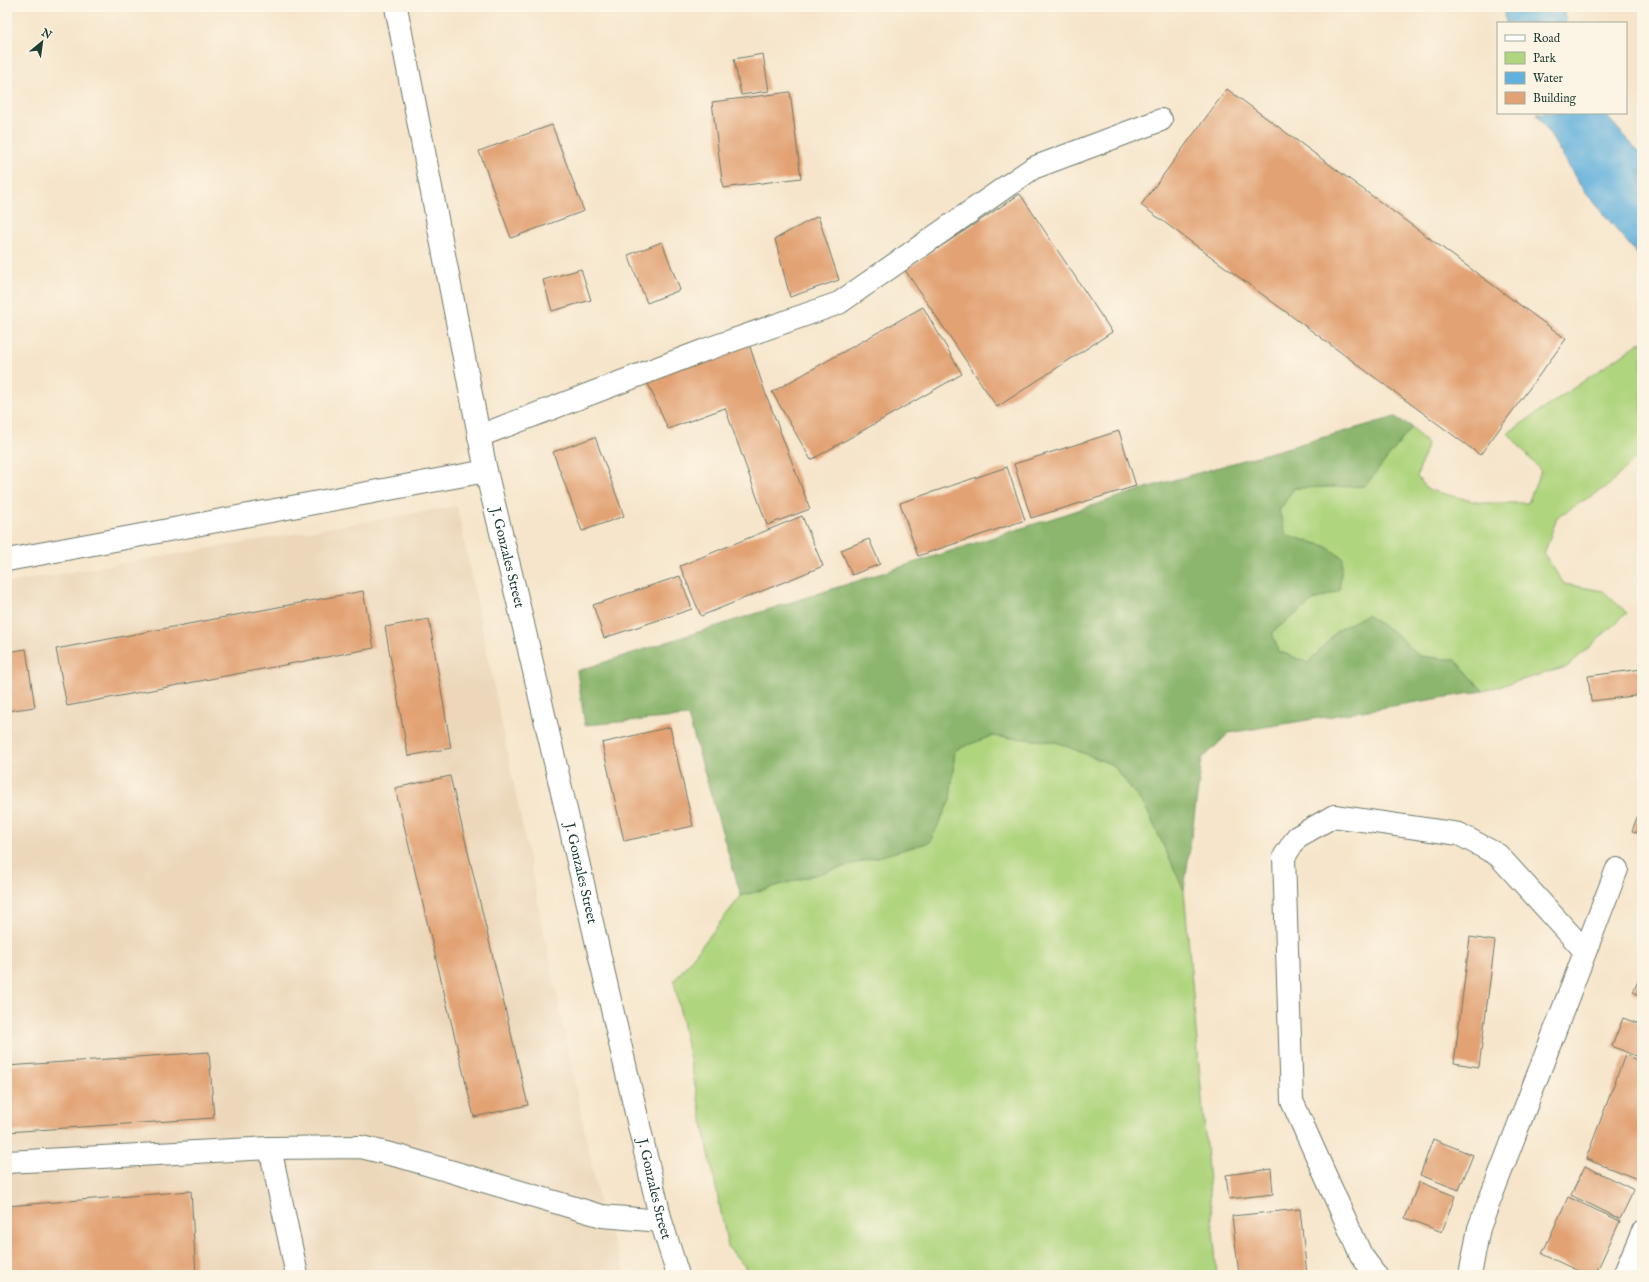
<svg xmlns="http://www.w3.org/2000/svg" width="1649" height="1282" font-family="'IM FELL English',serif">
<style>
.built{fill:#ecd7ba}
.green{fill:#b0d57f;stroke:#68895a}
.forest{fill:#8cb66e;stroke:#567a51}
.water{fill:#62b0dc;stroke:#407688}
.building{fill:#e2a273}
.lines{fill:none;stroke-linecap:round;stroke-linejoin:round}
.minor-casing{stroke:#6a7869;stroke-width:24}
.major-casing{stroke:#6a7869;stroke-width:24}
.minor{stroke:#fff;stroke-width:22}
.major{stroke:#fff;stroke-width:22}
.labels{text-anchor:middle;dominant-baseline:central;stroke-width:3;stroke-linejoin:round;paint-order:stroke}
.street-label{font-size:14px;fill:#1f3d34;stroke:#fcf5e5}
</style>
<rect width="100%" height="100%" fill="#fcf5e5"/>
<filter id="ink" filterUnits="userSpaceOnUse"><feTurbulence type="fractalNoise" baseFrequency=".025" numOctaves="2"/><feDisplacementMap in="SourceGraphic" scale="8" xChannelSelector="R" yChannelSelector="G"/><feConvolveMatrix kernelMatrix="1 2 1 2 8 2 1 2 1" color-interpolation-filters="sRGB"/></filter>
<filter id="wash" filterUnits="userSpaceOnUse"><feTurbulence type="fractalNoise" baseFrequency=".012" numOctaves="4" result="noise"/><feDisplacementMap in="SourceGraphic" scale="16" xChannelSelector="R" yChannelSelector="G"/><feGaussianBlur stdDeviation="0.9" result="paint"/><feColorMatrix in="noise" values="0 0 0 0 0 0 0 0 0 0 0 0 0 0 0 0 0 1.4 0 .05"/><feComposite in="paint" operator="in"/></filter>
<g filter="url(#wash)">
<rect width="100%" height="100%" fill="#f6e5cb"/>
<!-- built -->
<path class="built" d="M457,506L602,1216L627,1275H7V583Z"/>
<!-- green -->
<g class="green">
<path d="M1642,341V452L1609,485L1557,517L1544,554L1564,584L1603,591L1627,613L1567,667L1483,691L1456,660L1419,656L1398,636L1339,629L1308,663L1278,651L1272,632L1314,600L1339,591L1325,546L1286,535L1279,511L1294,488L1365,486L1412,427L1427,444L1417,477L1429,490L1481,503H1528L1541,471L1508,433Z"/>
<path d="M991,736L1056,742L1113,765L1146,808L1184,890L1217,1275H752L728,1247L674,981L741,896L930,842L950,800L955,750Z"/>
</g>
<!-- forest -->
<path class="forest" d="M1395,417L1412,427L1365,486L1294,488L1279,511L1286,535L1325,546L1343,558L1339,591L1314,600L1272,632L1278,651L1308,663L1339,629L1367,615L1398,636L1419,656L1456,660L1483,691L1229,733L1202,759L1184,890L1146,808L1113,765L1056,742L991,736L955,750L950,800L930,842L741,896L688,716L585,725L577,671L1156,485Z"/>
<!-- water -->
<g class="water">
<path d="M1503,7H1563L1566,23H1506Z"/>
<path d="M1537,113H1604L1642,156V260L1580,185Z"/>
</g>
<g id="blocks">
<!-- building -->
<g class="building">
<path d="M763,54L769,91L741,95L734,59Z"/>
<path d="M1227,89L1566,339L1480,455L1141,205Z"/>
<path d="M790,92L801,178L723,188L712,102Z"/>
<path d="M552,125L584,211L511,238L479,151Z"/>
<path d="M1020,194L1112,332L997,407L905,270Z"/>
<path d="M818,216L839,280L790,297L775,239Z"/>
<path d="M662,242L680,290L647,303L628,255Z"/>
<path d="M581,269L591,300L552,311L543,280Z"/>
<path d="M923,307L962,374L811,460L772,392Z"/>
<path d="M748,341L765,392L810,509L767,525L725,408L668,429L646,379Z"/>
<path d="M1119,431L1136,486L1031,518L1014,464Z"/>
<path d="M595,437L624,516L582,531L553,452Z"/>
<path d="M1007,467L1025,520L918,556L900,503Z"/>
<path d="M802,516L823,566L701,616L680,566Z"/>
<path d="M869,539L880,564L852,575L841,550Z"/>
<path d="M680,576L692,609L604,638L593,605Z"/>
<path d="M363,591L374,648L67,706L56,649Z"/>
<path d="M429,619L451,748L408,756L385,627Z"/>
<path d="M26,649L35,707L7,711V652Z"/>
<path d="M1642,669V695L1591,701L1588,676Z"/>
<path d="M670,727L693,826L624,841L602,743Z"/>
<path d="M450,776L528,1105L474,1117L395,788Z"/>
<path d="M1642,804V834L1632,831Z"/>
<path d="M1470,937L1495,941L1479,1067L1454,1063Z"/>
<path d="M1642,973V996L1633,992Z"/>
<path d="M1623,1018L1642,1025V1059L1612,1046Z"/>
<path d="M209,1052L214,1118L7,1132V1066Z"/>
<path d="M1625,1055L1642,1062V1174L1640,1180L1586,1159Z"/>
<path d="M1433,1139L1473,1155L1459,1190L1420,1175Z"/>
<path d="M1585,1166L1634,1190L1620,1219L1571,1195Z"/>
<path d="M1271,1169L1273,1194L1229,1199L1226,1175Z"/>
<path d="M1419,1182L1455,1196L1442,1232L1405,1218Z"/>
<path d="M191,1191L196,1275H7V1206Z"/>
<path d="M1568,1197L1620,1221L1595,1275H1587L1542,1254Z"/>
<path d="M1300,1209L1307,1275H1239L1232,1216Z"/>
</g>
</g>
</g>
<g filter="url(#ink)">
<use href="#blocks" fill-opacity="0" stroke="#6a7869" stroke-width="1"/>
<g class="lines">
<defs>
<g id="minor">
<path d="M479,436L705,350L839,303L1033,168L1161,120"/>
<path d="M7,560L486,471"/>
<path d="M270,1148L297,1275"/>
<path d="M7,1162L270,1148L361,1147L402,1157L602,1216L661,1221"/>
<path d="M1376,1275L1361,1255L1292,1101L1284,857L1297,837L1334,816L1459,834L1498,855L1585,951"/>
<path d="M1470,1275L1479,1228L1617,869"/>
<path d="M1624,1275L1642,1233"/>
</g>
<g id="major">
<path id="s1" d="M396,7L486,471L518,602L661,1221L678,1275"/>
</g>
</defs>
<!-- minor casing -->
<use href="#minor" class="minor-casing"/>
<!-- major casing -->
<use href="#major" class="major-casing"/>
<!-- minor -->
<use href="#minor" class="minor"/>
<!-- major -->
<use href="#major" class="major"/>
</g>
</g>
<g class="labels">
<!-- street labels -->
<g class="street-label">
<text stroke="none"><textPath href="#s1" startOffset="562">J. Gonzales Street</textPath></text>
<text stroke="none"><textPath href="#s1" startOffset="886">J. Gonzales Street</textPath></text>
<text stroke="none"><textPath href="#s1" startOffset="1210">J. Gonzales Street</textPath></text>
</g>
</g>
<!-- margin -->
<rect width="1649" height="1282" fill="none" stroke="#fcf5e5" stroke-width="24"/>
<!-- legend -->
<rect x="1497" y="22" width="130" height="92" fill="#fcf5e5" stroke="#a4ab9e"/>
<rect x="1505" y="35" width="20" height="6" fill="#ffffff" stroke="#a4ab9e"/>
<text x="1533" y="42" font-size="12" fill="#1f3d34">Road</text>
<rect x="1505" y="52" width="20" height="12" fill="#b0d57f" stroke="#a4ab9e"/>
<text x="1533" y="62" font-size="12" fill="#1f3d34">Park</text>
<rect x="1505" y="72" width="20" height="12" fill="#62b0dc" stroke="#a4ab9e"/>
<text x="1533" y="82" font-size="12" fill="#1f3d34">Water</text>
<rect x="1505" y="92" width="20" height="12" fill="#e2a273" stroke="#a4ab9e"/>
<text x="1533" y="102" font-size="12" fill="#1f3d34">Building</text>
<!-- north arrow -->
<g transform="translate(42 42) rotate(29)" stroke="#fcf5e5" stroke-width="3" paint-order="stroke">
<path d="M0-3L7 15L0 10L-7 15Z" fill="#1f3d34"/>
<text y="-6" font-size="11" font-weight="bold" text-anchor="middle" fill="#1f3d34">N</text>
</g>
</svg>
